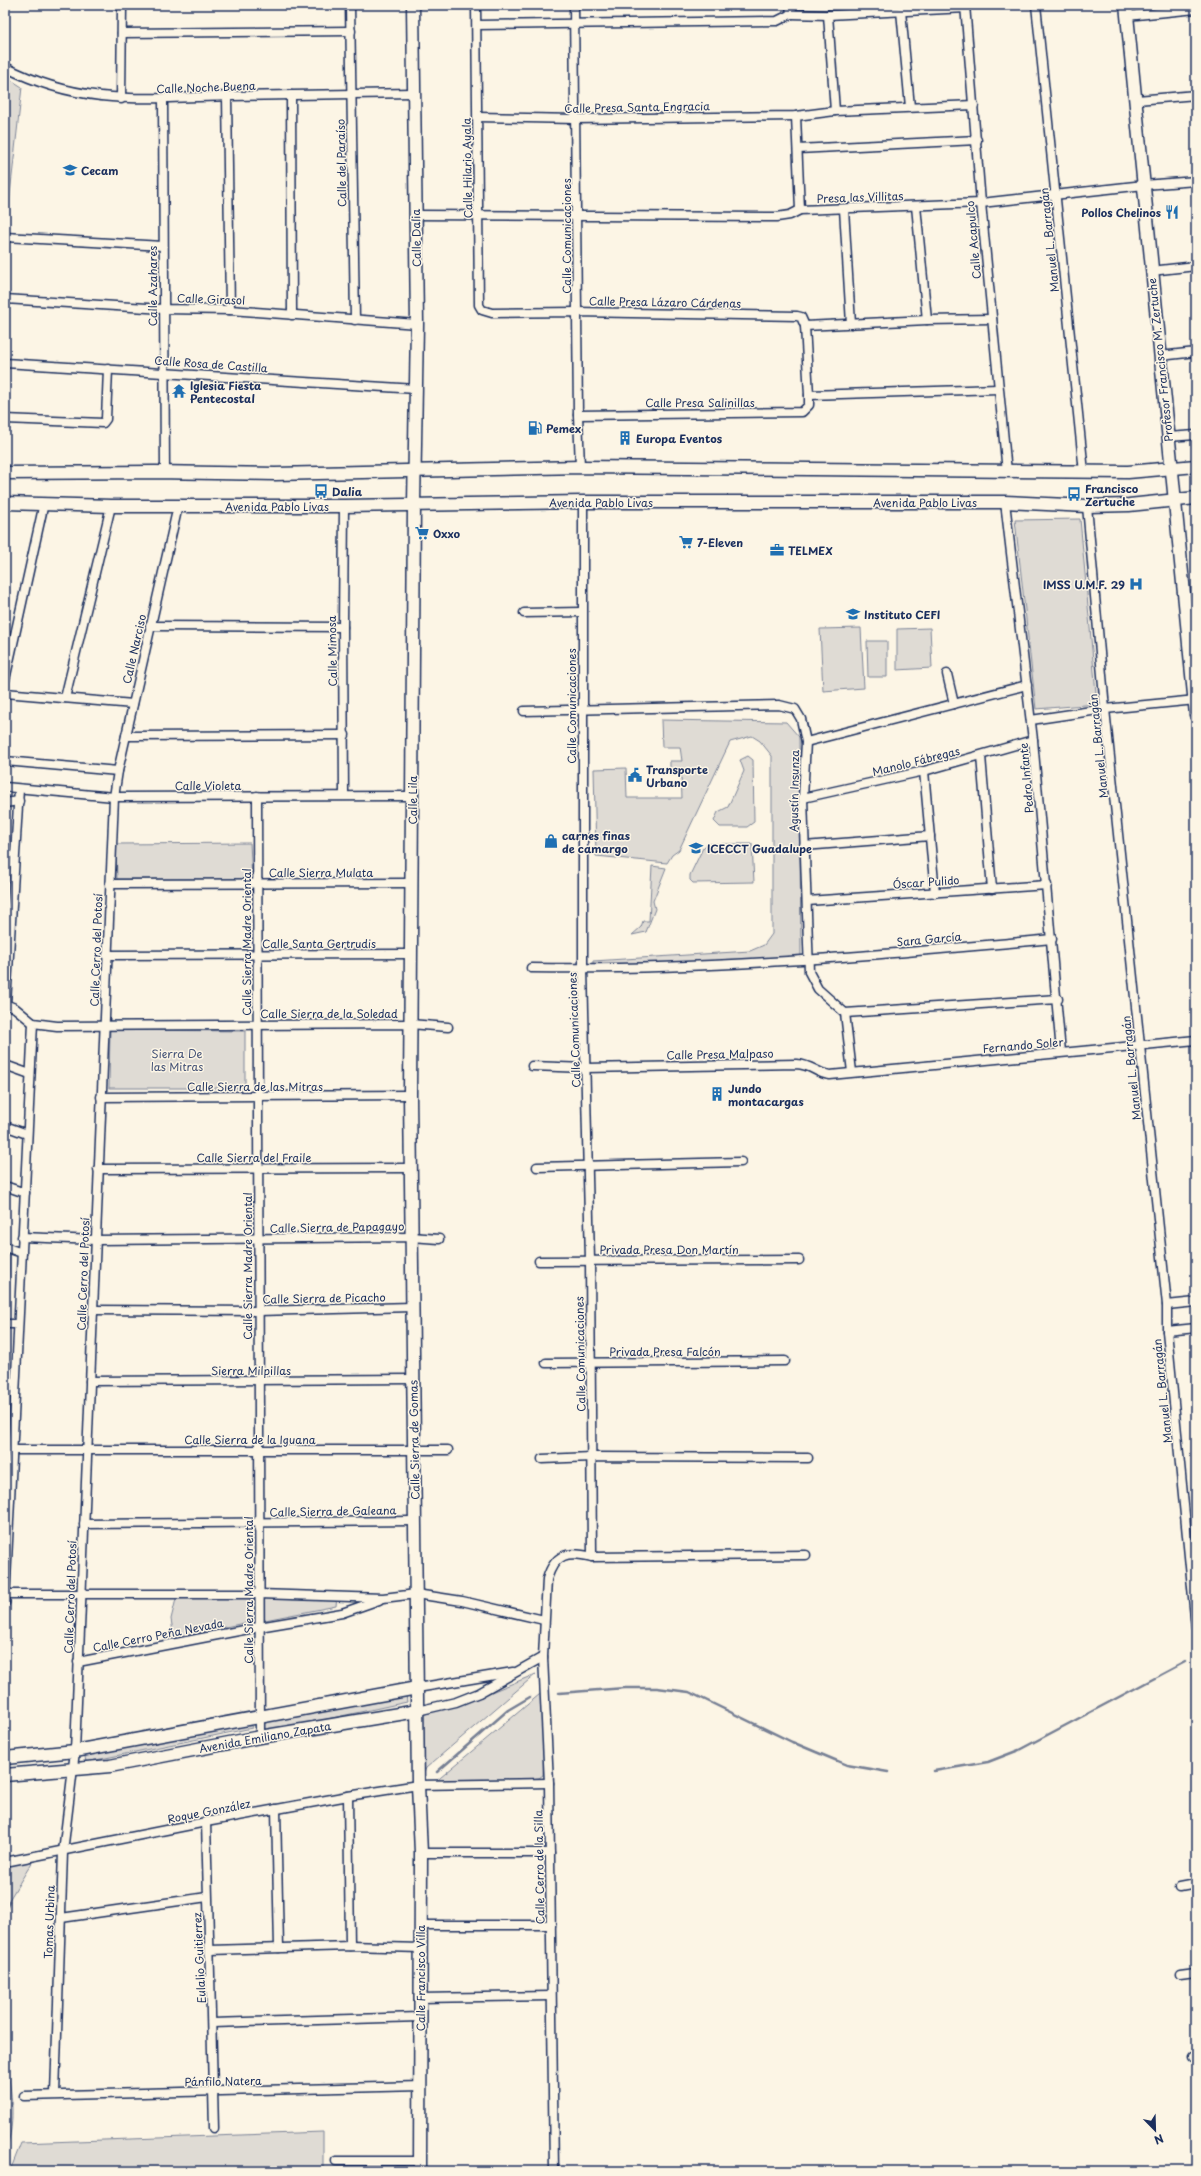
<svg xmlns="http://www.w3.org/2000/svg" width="1201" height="2176" font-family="'Playpen Sans',sans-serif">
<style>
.green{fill:#dfdbd4;stroke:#7d8599}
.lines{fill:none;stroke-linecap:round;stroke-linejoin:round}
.stream{stroke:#767f94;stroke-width:2.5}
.street-casing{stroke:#1b2f5e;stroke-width:11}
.secondary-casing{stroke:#1b2f5e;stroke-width:15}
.street{stroke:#fcf5e5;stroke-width:8}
.secondary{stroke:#fcf5e5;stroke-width:12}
.labels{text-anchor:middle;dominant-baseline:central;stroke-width:3;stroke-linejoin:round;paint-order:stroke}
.street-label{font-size:11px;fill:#1b2f5e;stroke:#fcf5e5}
.poi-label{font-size:11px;font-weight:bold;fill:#1b2f5e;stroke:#fcf5e5;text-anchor:start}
.park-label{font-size:11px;fill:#425176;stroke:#fcf5e5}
</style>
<rect width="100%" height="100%" fill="#fcf5e5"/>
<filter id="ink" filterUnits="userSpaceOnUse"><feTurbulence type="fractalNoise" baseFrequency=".025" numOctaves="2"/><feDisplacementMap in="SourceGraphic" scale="8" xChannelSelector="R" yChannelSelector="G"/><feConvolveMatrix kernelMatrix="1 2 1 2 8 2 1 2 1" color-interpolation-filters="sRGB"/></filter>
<g filter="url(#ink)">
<!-- green -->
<g class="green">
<path d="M5,76L22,87L6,230H5Z"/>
<path d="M1080,519L1097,704L1036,709L1015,520Z"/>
<path d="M861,628L864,688L823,691L820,629Z"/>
<path d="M930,628L932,668L897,670V629Z"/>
<path d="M867,641H887V677H868Z"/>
<path d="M661,720L786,722L799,737L801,959L593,965V961L750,951L764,945L772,934V756L760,741L752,736L730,742L679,850L672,855L667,863L596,856L594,769L626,768L627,798H682L681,774L670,775V761H682L680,747H662Z"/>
<path d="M748,756L753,760L754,822L747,827H720L714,821L718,812L728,807L744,771L740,760Z"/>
<path d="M250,843L252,879H117L116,844Z"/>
<path d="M707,844H752L754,882L693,883L690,880V875L703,848Z"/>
<path d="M652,866L666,868L653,901L655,909L646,932L632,935L641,927L643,921H649Z"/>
<path d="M110,1030L245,1031V1088H109Z"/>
<path d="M5,1251L10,1252L8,1319H5Z"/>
<path d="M244,1594H247L251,1601L248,1619L244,1623L174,1638L171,1619L176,1599Z"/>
<path d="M262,1596H337L336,1606L260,1621Z"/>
<path d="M536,1674L426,1768L421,1782L419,1716L469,1701Z"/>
<path d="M405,1687L407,1702L262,1733L261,1714Z"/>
<path d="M546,1689L543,1775L539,1778L448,1788L434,1783Z"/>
<path d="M249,1716L252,1728L86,1762L83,1747Z"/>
<path d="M36,1856L9,1900L5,1912V1862Z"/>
<path d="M5,2053C10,2085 18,2121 5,2151Z"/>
<path d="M323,2132V2171H10L21,2143Z"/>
</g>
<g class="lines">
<!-- stream -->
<g class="stream">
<path d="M559,1693L625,1688H657L689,1692L792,1742L847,1765L888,1772"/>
<path d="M934,1771L988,1762L1019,1750L1185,1662"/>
<path d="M437,1772L508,1710L530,1697"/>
<path d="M5,1912L9,1901"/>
</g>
<defs>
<g id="street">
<path d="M350,5L355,320"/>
<path d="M476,5L479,305L482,310L492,313L577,312L797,316L801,317L805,326L809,395V405L802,412L578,415"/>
<path d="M574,5L578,415L580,467"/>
<path d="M790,5L791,14"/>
<path d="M965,5L981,203L1007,472"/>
<path d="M1036,5L1084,472"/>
<path d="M901,11L910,107"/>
<path d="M791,14L828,15L966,8"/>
<path d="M828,15L835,111"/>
<path d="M1127,16L1196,9"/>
<path d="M477,25L777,21L791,14"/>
<path d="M122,33L351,31"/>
<path d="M5,67C83,107 147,98 231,96C291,95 352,94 413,93"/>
<path d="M291,95L292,315"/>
<path d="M227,96L230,310"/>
<path d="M121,99L122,5"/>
<path d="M163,100L165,472"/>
<path d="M1137,100L1196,95"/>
<path d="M796,116L800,210"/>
<path d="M478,117L575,119L796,116L835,111L974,105"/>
<path d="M798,149L977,140"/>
<path d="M916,206L927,320"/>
<path d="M844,209L851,324"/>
<path d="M415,215L777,217L790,215L800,210L981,203L1144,185L1196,181"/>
<path d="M5,237L163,246"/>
<path d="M1151,271L1196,266"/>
<path d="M5,299L163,309L230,310L417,324"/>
<path d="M805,326L927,320L992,319"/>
<path d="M1160,356L1196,352"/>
<path d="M5,363L416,389"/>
<path d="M809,395L998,389"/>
<path d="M5,419L103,423L106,419L108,369"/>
<path d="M1168,437L1196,435"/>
<path d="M583,502V969L590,1260L592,1557"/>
<path d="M1005,502L1033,740L1061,1052"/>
<path d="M1087,506L1105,709L1167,1305V1331L1196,1628"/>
<path d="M524,613L581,612"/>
<path d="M150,626L343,627"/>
<path d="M947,674L954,704"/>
<path d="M5,680L44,503"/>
<path d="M5,693L133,704"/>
<path d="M65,698L111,506"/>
<path d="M524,711L779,705L795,709L801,719L806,742L803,798L809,972L818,989L845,1013L852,1072"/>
<path d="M1031,720L1105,709L1196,700"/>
<path d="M126,736L345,735"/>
<path d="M806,742L1027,685"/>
<path d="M981,756L992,889"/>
<path d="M5,761L118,771"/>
<path d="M924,771L935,893"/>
<path d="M5,787L114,797L412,796"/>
<path d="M344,795L343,627L344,506"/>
<path d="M257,796L260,1737"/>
<path d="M803,798L924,771L1033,740"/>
<path d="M5,803L19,801"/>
<path d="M804,846L930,836"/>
<path d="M110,884L411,883"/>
<path d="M807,901L1047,885"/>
<path d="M107,955L411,954"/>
<path d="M531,968C705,971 879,955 1052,939"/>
<path d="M5,1004L15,1008L33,1023L57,1026L410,1024L448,1027"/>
<path d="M6,1004L19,789"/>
<path d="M845,1013L1058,999"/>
<path d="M5,1065L30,1074"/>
<path d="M532,1066L586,1068L796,1064C814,1065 814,1073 830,1075L1196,1040"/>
<path d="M101,1097L410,1095"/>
<path d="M5,1126L27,1134"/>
<path d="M537,1167L741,1162"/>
<path d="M98,1169L410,1168"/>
<path d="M5,1186L25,1193"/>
<path d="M22,1237L96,1240L411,1237L439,1239"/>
<path d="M5,1247L22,1253"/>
<path d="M539,1261L799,1260"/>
<path d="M1167,1305L1196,1302"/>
<path d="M93,1310L258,1311L412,1307"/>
<path d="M5,1324H17"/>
<path d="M1167,1331L1196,1328"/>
<path d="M546,1363L785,1361"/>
<path d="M90,1381L413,1379"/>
<path d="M5,1382H15"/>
<path d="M12,1450H448"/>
<path d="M542,1459L592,1457L808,1458"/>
<path d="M84,1524L415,1521"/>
<path d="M6,1594H259L383,1598L416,1594L462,1601L544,1620"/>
<path d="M5,1603L33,1023"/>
<path d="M78,1662L259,1627L342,1613L379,1600"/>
<path d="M417,1688L513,1672"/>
<path d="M417,1711L456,1702L479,1693L543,1657"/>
<path d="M348,1796L350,1946"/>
<path d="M276,1809L279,1948"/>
<path d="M206,1822L214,2128"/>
<path d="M421,1853H550"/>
<path d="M5,1862L206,1822L348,1796L418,1785L549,1783"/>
<path d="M1180,1887L1196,1884"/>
<path d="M61,1918L207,1897"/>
<path d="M420,1925H551"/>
<path d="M210,1950L350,1946L420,1948"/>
<path d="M1181,1974L1196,1972"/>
<path d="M420,1998L551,1996"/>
<path d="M213,2023L420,2017"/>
<path d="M1191,2056L1196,2055"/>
<path d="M55,2094L63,1852L75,1751L114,797L118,771L178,506"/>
<path d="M24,2096L421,2086"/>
<path d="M336,2161H420"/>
<path d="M554,2171L549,1783L543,1657L547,1579C555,1553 568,1551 592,1557L806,1555"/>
</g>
<g id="secondary">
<path d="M413,5L417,324L414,504L410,1095L418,1785L421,1853L420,2171"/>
<path d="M1126,5L1196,715"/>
<path d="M5,473L155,472L275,474L580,467L1128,472L1196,466"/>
<path d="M5,503L111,506H344L583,502H1005L1087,506L1129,505L1196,498"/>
<path d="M5,1758L75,1751L417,1688"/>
<path d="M5,1775L110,1766L260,1737L417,1711"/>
</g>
</defs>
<!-- street casing -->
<use href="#street" class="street-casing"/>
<!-- secondary casing -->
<use href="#secondary" class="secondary-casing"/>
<!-- street -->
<use href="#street" class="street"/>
<!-- secondary -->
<use href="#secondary" class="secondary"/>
</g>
</g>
<!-- icons -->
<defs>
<symbol id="school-bare" viewBox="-9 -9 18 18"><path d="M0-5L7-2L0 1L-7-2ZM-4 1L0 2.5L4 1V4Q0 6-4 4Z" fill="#1f6fb2" stroke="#fcf5e5" stroke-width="2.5" paint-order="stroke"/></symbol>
<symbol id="restaurant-bare" viewBox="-9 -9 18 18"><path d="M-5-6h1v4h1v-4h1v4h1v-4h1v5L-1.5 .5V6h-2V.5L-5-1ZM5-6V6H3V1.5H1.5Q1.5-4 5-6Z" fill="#1f6fb2" stroke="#fcf5e5" stroke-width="2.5" paint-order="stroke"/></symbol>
<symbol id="temple-bare" viewBox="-9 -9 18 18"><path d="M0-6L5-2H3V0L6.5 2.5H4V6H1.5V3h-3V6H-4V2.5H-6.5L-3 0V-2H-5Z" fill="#1f6fb2" stroke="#fcf5e5" stroke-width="2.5" paint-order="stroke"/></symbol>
<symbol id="fuel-bare" viewBox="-9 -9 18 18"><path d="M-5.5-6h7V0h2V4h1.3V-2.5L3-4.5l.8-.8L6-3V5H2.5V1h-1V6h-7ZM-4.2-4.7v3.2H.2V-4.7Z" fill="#1f6fb2" stroke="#fcf5e5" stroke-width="2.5" paint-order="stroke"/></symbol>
<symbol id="building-bare" viewBox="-9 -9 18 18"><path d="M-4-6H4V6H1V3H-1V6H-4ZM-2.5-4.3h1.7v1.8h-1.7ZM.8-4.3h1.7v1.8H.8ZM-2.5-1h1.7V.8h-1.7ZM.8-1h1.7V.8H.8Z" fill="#1f6fb2" stroke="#fcf5e5" stroke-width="2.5" paint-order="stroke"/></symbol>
<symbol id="bus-bare" viewBox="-9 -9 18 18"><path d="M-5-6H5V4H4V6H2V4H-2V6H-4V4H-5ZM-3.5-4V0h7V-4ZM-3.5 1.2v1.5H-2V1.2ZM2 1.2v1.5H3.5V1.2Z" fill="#1f6fb2" stroke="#fcf5e5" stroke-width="2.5" paint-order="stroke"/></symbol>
<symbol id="supermarket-bare" viewBox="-9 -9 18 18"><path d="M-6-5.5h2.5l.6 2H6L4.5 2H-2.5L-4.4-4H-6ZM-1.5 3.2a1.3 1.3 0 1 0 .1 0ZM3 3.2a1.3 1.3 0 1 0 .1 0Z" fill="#1f6fb2" stroke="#fcf5e5" stroke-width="2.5" paint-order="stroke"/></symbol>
<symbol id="office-bare" viewBox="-9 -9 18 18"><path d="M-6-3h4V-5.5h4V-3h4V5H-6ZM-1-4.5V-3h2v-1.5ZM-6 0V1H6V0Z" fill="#1f6fb2" stroke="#fcf5e5" stroke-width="2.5" paint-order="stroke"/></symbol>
<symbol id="hospital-bare" viewBox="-9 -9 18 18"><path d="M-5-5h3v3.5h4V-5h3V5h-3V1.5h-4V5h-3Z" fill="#1f6fb2" stroke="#fcf5e5" stroke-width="2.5" paint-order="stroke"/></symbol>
<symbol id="university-bare" viewBox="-9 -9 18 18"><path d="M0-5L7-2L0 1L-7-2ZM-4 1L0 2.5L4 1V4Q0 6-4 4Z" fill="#1f6fb2" stroke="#fcf5e5" stroke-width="2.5" paint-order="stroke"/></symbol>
<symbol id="civic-bare" viewBox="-9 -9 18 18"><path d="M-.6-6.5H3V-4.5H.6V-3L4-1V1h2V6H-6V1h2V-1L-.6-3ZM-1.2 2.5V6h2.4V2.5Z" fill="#1f6fb2" stroke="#fcf5e5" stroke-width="2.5" paint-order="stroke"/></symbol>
<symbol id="shop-bare" viewBox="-9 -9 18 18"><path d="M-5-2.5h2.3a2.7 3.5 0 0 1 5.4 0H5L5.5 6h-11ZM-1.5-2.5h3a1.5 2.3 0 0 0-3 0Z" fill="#1f6fb2" stroke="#fcf5e5" stroke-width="2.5" paint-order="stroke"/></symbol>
</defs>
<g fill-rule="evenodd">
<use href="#school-bare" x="60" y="160" width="20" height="20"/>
<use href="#restaurant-bare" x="1162" y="202" width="20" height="20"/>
<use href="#temple-bare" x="169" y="381" width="20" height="20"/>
<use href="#fuel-bare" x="525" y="418" width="20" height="20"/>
<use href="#building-bare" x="615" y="428" width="20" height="20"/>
<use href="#bus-bare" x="311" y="481" width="20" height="20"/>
<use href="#bus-bare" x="1064" y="484" width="20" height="20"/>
<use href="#supermarket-bare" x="412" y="523" width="20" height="20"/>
<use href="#supermarket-bare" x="676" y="532" width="20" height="20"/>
<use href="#office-bare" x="767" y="540" width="20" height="20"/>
<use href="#hospital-bare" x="1126" y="574" width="20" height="20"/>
<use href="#university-bare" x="843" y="604" width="20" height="20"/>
<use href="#civic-bare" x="625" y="765" width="20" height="20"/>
<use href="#shop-bare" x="541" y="831" width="20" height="20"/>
<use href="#school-bare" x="686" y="838" width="20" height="20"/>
<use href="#building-bare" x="707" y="1084" width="20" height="20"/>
</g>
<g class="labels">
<!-- street labels -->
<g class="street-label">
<text transform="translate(206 87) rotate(-2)">Calle Noche Buena</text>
<text transform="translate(637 107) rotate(-1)">Calle Presa Santa Engracia</text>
<text transform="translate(341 163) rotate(-91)">Calle del Paraíso</text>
<text transform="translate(467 168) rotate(-91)">Calle Hilario Ayala</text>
<text transform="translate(860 197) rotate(-2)">Presa las Villitas</text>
<text transform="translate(566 236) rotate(-90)">Calle Comunicaciones</text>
<text transform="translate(416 238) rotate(-91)">Calle Dalia</text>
<text transform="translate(973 240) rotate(-95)">Calle Acapulco</text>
<text transform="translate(1049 240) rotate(-96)">Manuel L. Barragán</text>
<text transform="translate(152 286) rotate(-90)">Calle Azahares</text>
<text transform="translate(211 299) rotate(2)">Calle Girasol</text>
<text transform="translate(665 302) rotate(1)">Calle Presa Lázaro Cárdenas</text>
<text transform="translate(1160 360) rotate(-96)">Profesor Francisco M. Zertuche</text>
<text transform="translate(211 364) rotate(4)">Calle Rosa de Castilla</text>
<text x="700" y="402">Calle Presa Salinillas</text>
<text x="601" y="502">Avenida Pablo Livas</text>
<text x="925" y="502">Avenida Pablo Livas</text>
<text x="277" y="506">Avenida Pablo Livas</text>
<text transform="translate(134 649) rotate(-77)">Calle Narciso</text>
<text transform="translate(332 651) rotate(-91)">Calle Mimosa</text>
<text transform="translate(571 706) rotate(-90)">Calle Comunicaciones</text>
<text transform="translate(1098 746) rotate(-96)">Manuel L. Barragán</text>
<text transform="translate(916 761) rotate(-14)">Manolo Fábregas</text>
<text transform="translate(1026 778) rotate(-95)">Pedro Infante</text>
<text x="208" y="785">Calle Violeta</text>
<text transform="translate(794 791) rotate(-89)">Agustín Insunza</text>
<text transform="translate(412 800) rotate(-90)">Calle Lila</text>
<text x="321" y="872">Calle Sierra Mulata</text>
<text transform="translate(926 882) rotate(-4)">Óscar Pulido</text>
<text transform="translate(929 939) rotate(-5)">Sara García</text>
<text transform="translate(246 942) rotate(-90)">Calle Sierra Madre Oriental</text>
<text x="319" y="943">Calle Santa Gertrudis</text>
<text transform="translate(96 950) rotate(-88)">Calle Cerro del Potosí</text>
<text x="329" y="1013">Calle Sierra de la Soledad</text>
<text transform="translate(574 1030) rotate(-92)">Calle Comunicaciones</text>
<text transform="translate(1023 1045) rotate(-5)">Fernando Soler</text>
<text transform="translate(720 1054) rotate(-1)">Calle Presa Malpaso</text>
<text transform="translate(1131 1068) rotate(-96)">Manuel L. Barragán</text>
<text x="255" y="1086">Calle Sierra de las Mitras</text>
<text x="254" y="1157">Calle Sierra del Fraile</text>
<text transform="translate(337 1227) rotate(-1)">Calle Sierra de Papagayo</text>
<text x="669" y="1249">Privada Presa Don Martín</text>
<text transform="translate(247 1266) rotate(-90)">Calle Sierra Madre Oriental</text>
<text transform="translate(83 1274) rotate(-88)">Calle Cerro del Potosí</text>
<text transform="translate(324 1298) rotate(-1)">Calle Sierra de Picacho</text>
<text x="665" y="1351">Privada Presa Falcón</text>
<text transform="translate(580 1354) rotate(-91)">Calle Comunicaciones</text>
<text x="251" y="1370">Sierra Milpillas</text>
<text transform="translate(1162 1391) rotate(-96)">Manuel L. Barragán</text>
<text x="250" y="1439">Calle Sierra de la Iguana</text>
<text transform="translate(414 1440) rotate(-91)">Calle Sierra de Gomas</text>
<text transform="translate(333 1511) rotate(-1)">Calle Sierra de Galeana</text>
<text transform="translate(248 1590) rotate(-90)">Calle Sierra Madre Oriental</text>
<text transform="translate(70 1597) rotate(-88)">Calle Cerro del Potosí</text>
<text transform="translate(158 1635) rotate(-11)">Calle Cerro Peña Nevada</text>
<text transform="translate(265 1737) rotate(-10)">Avenida Emiliano Zapata</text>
<text transform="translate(209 1811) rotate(-11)">Roque González</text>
<text transform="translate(539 1867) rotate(-91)">Calle Cerro de la Silla</text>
<text transform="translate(49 1922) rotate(-88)">Tomas Urbina</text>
<text transform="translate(199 1958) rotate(-93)">Eulalio Guitierrez</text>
<text transform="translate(420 1978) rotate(-90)">Calle Francisco Villa</text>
<text transform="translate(223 2081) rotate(-1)">Pánfilo Natera</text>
</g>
<!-- poi labels -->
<g class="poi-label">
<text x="81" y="170">Cecam</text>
<text x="1161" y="212" text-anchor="end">Pollos Chelinos</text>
<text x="190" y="385">Iglesia Fiesta<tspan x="190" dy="13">Pentecostal</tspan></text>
<text x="546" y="428">Pemex</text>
<text x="636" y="438">Europa Eventos</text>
<text x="1085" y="488">Francisco<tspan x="1085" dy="13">Zertuche</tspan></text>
<text x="332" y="491">Dalia</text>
<text x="433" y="533">Oxxo</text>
<text x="697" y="542">7-Eleven</text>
<text x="788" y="550">TELMEX</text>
<text x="1125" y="584" text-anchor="end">IMSS U.M.F. 29</text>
<text x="864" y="614">Instituto CEFI</text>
<text x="646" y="769">Transporte<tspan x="646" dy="13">Urbano</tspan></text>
<text x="562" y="835">carnes finas<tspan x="562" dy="13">de camargo</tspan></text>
<text x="707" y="848">ICECCT Guadalupe</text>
<text x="728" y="1088">Jundo<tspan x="728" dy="13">montacargas</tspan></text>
</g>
<!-- park labels -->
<g class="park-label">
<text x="177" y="1053">Sierra De<tspan x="177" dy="13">las Mitras</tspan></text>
</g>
</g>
<!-- margin -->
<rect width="1201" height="2176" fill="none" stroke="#fcf5e5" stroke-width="20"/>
<rect x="10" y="10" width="1181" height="2156" fill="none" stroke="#1b2f5e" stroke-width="1.5" filter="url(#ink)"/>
<!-- north arrow -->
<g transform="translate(1155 2130) rotate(157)" stroke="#fcf5e5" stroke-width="3" paint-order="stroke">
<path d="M0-3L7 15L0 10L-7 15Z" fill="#1b2f5e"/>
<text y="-6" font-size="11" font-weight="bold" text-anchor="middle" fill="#1b2f5e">N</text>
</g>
</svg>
